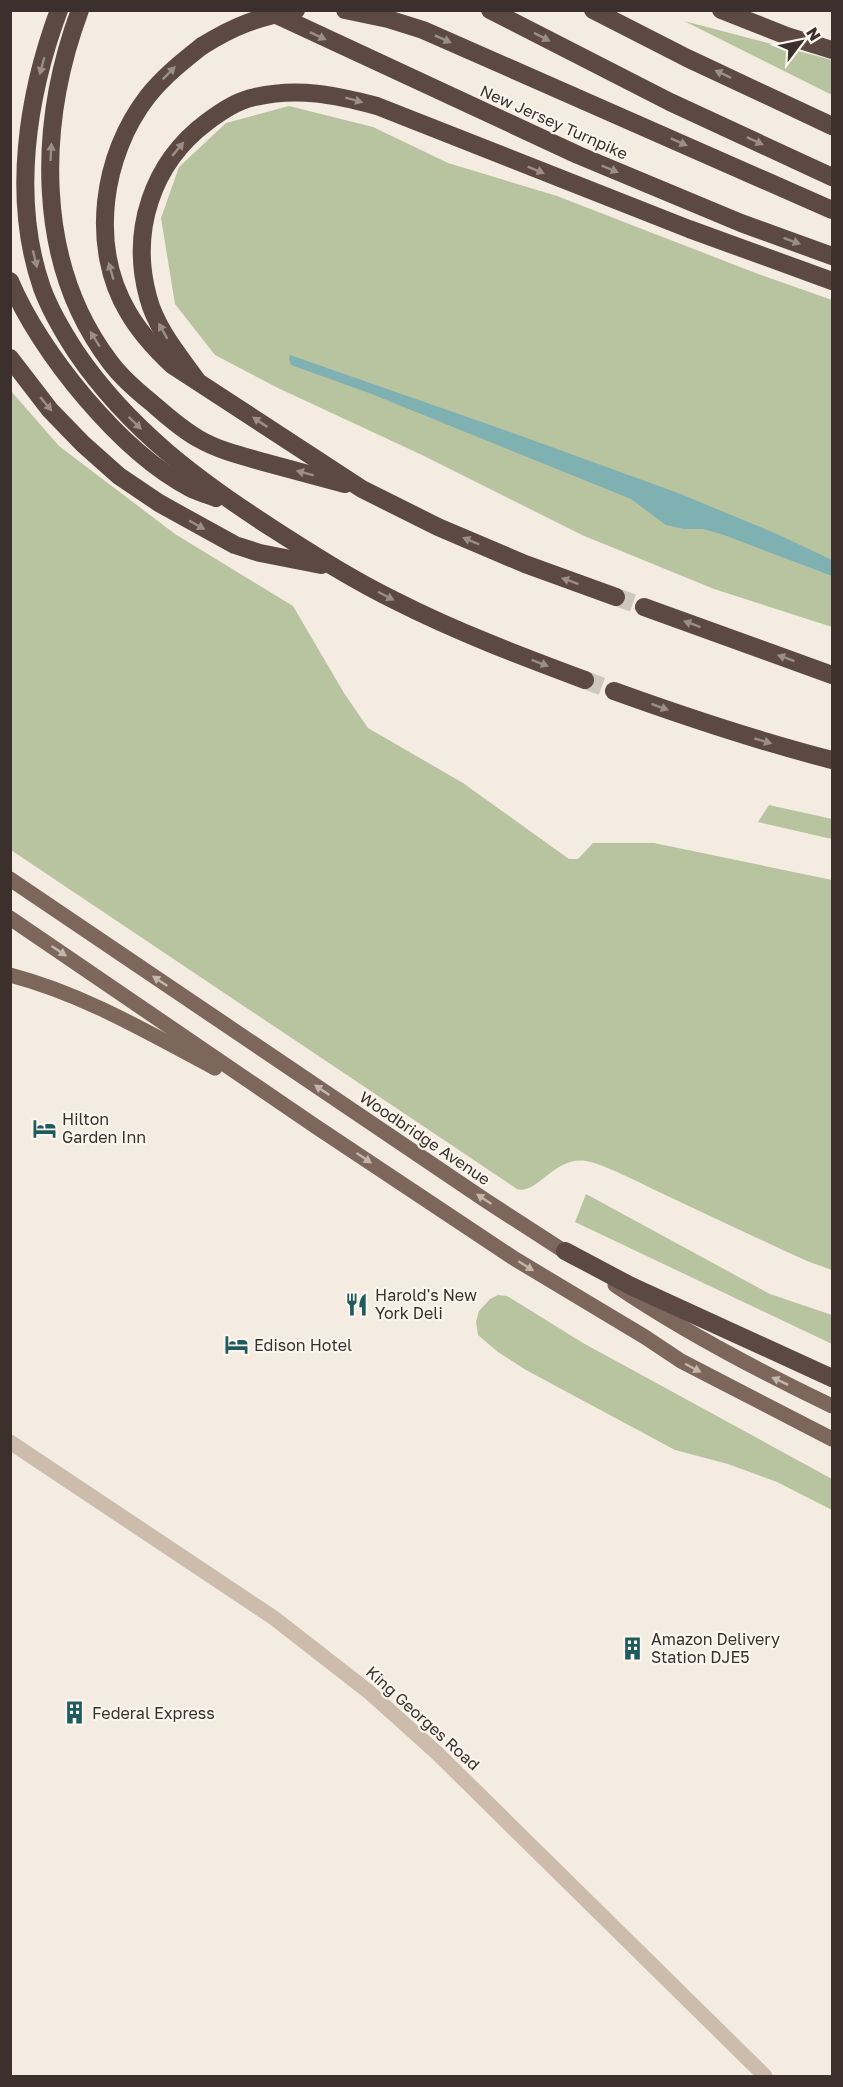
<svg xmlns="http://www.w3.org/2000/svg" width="843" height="2087" font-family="'Golos Text',sans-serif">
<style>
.green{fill:#b8c4a0}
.water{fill:#7fb0b2}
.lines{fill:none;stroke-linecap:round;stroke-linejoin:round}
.highway-tunnel{stroke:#cfc6bd;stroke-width:18;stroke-dasharray:18 9;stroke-linecap:butt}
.minor{stroke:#cdbbac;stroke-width:15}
.major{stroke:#7d675c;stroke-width:15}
.highway{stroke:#5c4a42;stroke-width:18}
.highway-bridge{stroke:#5c4a42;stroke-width:18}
.oneway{fill:#9c8e87}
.oneway2{fill:#c2b5ac}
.labels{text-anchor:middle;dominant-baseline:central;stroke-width:4.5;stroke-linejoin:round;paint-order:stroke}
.street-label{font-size:16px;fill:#3b302b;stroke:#fbf5ee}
.poi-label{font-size:16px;fill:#3b302b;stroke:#fbf5ee;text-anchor:start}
</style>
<rect width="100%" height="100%" fill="#f4ebe1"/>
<!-- green -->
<g class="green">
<path d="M684,21L832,60V95Z"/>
<path d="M289,106L373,127L448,163L557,196L753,272L832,300V627L714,589L582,535L422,455L278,388L215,355L175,304L161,218L179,167L226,123Z"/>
<path d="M11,391L59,446L175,534L293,606L344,693L368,728L463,783L569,859H578L593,843H654L832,880V1270L807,1261C757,1238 707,1215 657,1191C640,1183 604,1164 586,1161C554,1156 538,1195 517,1189L11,850Z"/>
<path d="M769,805L832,819V839L758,822Z"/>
<path d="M586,1194L770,1294L832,1315V1344L575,1222Z"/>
<path d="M498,1295L507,1296L583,1343L832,1479V1510L777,1482L728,1464L675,1450L526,1370L498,1352L478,1335L476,1322L479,1311L490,1299Z"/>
</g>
<!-- water -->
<path class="water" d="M290,355L496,427L678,493L777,534L832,560V576L724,535L703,529H685L666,525L631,499L369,393L291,365L289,358Z"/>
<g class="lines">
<!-- highway-tunnel -->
<g class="highway-tunnel">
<path d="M616,597L644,607"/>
<path d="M585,680L614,691"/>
</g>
<!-- minor -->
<path class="minor" d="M10,1442L274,1618L369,1692L437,1753L765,2076"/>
<!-- major -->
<g class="major">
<path d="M10,879L485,1200L573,1257"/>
<path d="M10,918L315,1126L515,1259L645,1337L681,1361L832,1439"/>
<path d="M10,975C83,994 149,1033 215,1068"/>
<path d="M615,1285C684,1332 757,1370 832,1406"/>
</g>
<!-- highway -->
<g class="highway">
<path d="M59,10C27,96 11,199 42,288C50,310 63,332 76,352C129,430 200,482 278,532C317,557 355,581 396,601C457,632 521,656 585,680"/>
<path d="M80,10C38,123 34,262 110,362C121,377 137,391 152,403C167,416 181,429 199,439C220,451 243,456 267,463C293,470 319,477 345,484"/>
<path d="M266,10L578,155L741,223L832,256"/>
<path d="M345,10L388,19L423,30L832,210"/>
<path d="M490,10L670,102L832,177"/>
<path d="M593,10L687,58L832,126"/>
<path d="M721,10L787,36L832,50"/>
<path d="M202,46C183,61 164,76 148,96C102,155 89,246 128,312C140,333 155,349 172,365L362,489L438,527L525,564L616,597"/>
<path d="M10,281C40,353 121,452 190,488C198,492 208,495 216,498"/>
<path d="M10,358L50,410L83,444L119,476L159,503L235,545L260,553L321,565"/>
<path d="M196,379C178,354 156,328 148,297C130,231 152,163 207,122C220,112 238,100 255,97C298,87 336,95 377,106L689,229L832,281"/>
<path d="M644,607L832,675"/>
<path d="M614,691C686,717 758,741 832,760"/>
<path d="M565,1251L631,1286L832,1378"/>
</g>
<!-- highway-bridge -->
<path class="highway-bridge" d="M202,46C236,25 256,18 296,10"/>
</g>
<!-- one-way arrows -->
<defs><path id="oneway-solid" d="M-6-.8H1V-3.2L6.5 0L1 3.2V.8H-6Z" transform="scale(1.5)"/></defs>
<g class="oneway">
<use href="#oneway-solid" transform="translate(318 36) rotate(25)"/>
<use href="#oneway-solid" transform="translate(542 37) rotate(27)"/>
<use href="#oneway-solid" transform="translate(443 39) rotate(24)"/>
<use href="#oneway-solid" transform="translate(42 66) rotate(105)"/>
<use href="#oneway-solid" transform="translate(169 73) rotate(-45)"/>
<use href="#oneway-solid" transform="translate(723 74) rotate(-155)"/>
<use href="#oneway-solid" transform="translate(354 100) rotate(15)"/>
<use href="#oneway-solid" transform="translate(755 141) rotate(25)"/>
<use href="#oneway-solid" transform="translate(679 142) rotate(24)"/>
<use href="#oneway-solid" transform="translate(178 149) rotate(-50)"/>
<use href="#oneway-solid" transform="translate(51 152) rotate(-87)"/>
<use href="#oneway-solid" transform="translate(610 169) rotate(22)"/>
<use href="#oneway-solid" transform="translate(536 170) rotate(22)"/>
<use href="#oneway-solid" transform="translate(792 241) rotate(20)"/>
<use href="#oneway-solid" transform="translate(35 259) rotate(76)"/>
<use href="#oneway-solid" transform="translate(111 271) rotate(-106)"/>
<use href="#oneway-solid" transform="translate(163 331) rotate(-119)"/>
<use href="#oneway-solid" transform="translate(95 339) rotate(-122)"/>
<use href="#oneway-solid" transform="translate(46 404) rotate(50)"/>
<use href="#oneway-solid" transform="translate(260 422) rotate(-146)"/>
<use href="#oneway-solid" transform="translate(135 423) rotate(44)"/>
<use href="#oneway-solid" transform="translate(305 473) rotate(-165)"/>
<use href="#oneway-solid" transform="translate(197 525) rotate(29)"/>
<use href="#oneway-solid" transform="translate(471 541) rotate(-157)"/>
<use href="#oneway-solid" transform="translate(570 581) rotate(-160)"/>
<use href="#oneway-solid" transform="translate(386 596) rotate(28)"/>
<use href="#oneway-solid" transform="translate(692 624) rotate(-160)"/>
<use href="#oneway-solid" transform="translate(786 658) rotate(-160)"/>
<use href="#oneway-solid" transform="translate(540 663) rotate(21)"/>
<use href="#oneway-solid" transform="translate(660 707) rotate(20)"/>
<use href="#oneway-solid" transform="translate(763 741) rotate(17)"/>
</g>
<g class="oneway2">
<use href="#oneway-solid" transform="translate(59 951) rotate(34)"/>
<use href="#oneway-solid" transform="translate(160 981) rotate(-146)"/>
<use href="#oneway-solid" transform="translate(322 1090) rotate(-146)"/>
<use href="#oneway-solid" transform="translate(364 1158) rotate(34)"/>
<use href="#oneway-solid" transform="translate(484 1199) rotate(-146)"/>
<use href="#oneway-solid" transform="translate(526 1266) rotate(32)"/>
<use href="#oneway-solid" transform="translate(693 1368) rotate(28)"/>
<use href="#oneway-solid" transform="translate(780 1381) rotate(-155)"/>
</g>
<!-- icons -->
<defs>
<symbol id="hotel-bare" viewBox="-9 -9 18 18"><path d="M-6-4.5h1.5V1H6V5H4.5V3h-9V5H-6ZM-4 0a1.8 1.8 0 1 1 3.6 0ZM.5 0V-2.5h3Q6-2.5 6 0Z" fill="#1f5a5e" stroke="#fbf5ee" stroke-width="2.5" paint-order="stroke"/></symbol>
<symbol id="restaurant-bare" viewBox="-9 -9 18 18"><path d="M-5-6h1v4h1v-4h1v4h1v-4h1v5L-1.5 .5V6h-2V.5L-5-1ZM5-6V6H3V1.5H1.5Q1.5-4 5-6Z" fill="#1f5a5e" stroke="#fbf5ee" stroke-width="2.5" paint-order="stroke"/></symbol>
<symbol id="building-bare" viewBox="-9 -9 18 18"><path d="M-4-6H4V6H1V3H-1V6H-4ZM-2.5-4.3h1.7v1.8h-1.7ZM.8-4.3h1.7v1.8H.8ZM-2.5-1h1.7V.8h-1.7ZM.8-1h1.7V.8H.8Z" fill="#1f5a5e" stroke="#fbf5ee" stroke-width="2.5" paint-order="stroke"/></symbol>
</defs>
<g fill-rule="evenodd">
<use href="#hotel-bare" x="28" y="1112" width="33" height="33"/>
<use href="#restaurant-bare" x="340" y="1288" width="33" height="33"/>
<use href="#hotel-bare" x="220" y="1328" width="33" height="33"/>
<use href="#building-bare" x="616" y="1632" width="33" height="33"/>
<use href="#building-bare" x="58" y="1696" width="33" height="33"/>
</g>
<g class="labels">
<!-- street labels -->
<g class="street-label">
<text transform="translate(554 122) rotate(24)">New Jersey Turnpike</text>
<text transform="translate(425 1138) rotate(34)">Woodbridge Avenue</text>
<text transform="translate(423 1718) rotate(42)">King Georges Road</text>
</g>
<!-- poi labels -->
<g class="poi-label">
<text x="62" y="1119">Hilton<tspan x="62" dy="18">Garden Inn</tspan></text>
<text x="375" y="1295">Harold's New<tspan x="375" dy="18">York Deli</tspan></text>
<text x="254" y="1345">Edison Hotel</text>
<text x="651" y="1639">Amazon Delivery<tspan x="651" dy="18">Station DJE5</tspan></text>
<text x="92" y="1713">Federal Express</text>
</g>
</g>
<!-- border -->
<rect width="843" height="2087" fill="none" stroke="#3b302b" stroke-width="24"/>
<!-- north arrow -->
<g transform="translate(801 42) rotate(58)" stroke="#fbf5ee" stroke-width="4.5" paint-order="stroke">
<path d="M0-4.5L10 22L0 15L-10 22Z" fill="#3b302b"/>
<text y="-9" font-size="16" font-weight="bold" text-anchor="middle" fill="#3b302b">N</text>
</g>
</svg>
